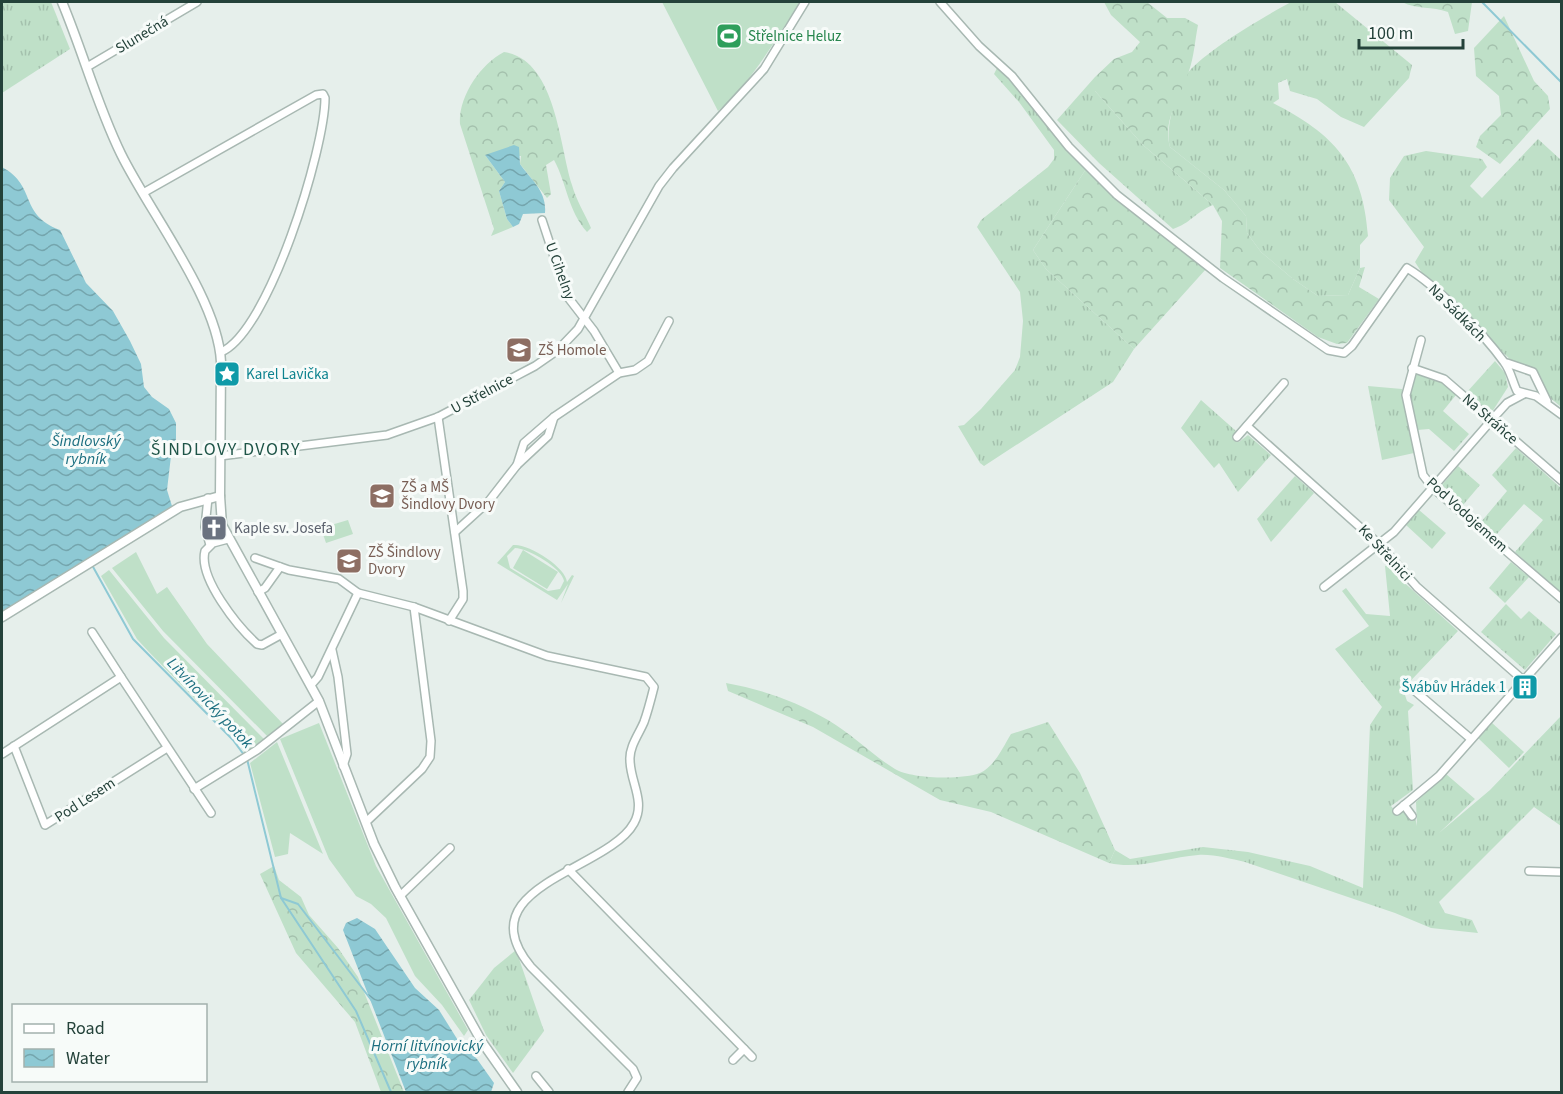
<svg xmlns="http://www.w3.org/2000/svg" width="1563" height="1094" font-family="'Source Sans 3',sans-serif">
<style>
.grass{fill:url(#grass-tufts)}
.forest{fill:url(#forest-crowns)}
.garden{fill:#bfe0c8;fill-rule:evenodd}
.water{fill:url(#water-waves)}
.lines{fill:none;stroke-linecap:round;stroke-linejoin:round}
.stream{stroke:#8ec9d4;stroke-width:2}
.minor-casing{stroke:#a8b8b2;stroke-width:10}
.tertiary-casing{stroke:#a8b8b2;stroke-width:11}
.minor{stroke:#fff;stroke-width:7}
.tertiary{stroke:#fff;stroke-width:8}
.labels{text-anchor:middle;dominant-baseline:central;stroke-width:6;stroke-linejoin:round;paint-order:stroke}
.street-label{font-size:15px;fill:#24423a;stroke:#f7fbf9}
.leisure-label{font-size:15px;fill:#27864d;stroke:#f7fbf9;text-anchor:start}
.education-label{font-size:15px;fill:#785e54;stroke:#f7fbf9;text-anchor:start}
.culture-label{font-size:15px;fill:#0d838f;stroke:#f7fbf9;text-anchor:start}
.worship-label{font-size:15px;fill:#5b616d;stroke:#f7fbf9;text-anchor:start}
.water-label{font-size:16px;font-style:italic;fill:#1c6f80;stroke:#f7fbf9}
.quarter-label{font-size:18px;letter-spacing:1.5px;fill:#1f5548;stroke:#f7fbf9}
</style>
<defs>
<pattern id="grass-tufts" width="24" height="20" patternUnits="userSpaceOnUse" patternTransform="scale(1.5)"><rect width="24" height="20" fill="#bfe0c8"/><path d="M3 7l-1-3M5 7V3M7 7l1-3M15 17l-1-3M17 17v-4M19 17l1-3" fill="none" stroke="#a4c1ad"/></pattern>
<pattern id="forest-crowns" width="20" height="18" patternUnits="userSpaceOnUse" patternTransform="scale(1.5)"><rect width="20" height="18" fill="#bfe0c8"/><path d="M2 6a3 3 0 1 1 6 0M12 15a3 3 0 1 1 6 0" fill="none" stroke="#a4c1ad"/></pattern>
<pattern id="water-waves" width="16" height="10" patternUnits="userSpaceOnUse" patternTransform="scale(1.5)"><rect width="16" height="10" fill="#8ec9d4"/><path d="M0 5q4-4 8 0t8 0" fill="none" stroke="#74a5ad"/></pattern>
</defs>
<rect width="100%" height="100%" fill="#e6efeb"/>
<!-- grass -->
<g class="grass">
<path d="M2,2H51L70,49L2,93Z"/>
<path d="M1291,2H1335L1412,65L1409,78L1364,127L1341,117L1317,99L1290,91L1287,79L1278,83L1279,99L1273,103C1334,134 1363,165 1368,236L1360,245V268L1348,295L1318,296L1293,279L1261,252L1247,233L1246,216L1224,190L1170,147C1164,128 1178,83 1191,69C1215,45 1262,18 1291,2Z"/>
<path d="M997,68C1031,99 1053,139 1086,169L1033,250L1046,269L1134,349L1113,382L984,466L980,463L958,426L964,425L981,409L1015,370L1020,357L1023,321L1020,292L977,227L981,220L1048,167L1054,159V150L1019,102L994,74Z"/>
<path d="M1095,77V91L1143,145L1213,205C1194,213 1191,223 1173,229L1099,163L1057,120Z"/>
<path d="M1538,139L1561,160V407C1556,402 1545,395 1543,389C1536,373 1541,365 1517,366L1424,276L1415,262L1424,247L1389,200L1390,178L1404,156L1426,151L1482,159L1487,167L1470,186L1482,198Z"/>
<path d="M1495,361L1505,373L1508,387L1492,412H1488L1467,392Z"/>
<path d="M1417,372L1441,380L1456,395L1443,411L1469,434L1454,451L1429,429L1417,430L1408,394Z"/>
<path d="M1368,386L1402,389L1414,453L1382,460Z"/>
<path d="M1201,400L1236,431L1232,437L1234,441L1239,442L1248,435L1271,455L1238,492L1219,463L1214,468L1181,428Z"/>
<path d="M1516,448L1561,488V593L1515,552L1543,520L1524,504L1496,535L1481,522L1507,491L1492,475Z"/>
<path d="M1458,466L1480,485L1463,505L1442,485Z"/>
<path d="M1295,476L1314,493L1271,542L1257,519Z"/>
<path d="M1419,510L1446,533L1432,549L1406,525Z"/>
<path d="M1511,562L1529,577L1505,603L1489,588Z"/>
<path d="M1389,565L1398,577L1458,631L1399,693L1405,695L1407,701L1414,705L1408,711L1413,790L1391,806L1396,812L1402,811L1409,818L1414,813L1417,826L1416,802L1446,774L1475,799L1439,833L1490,790L1561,716V826L1534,807L1439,902L1445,913L1472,920L1478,933L1431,928L1395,913L1245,862C1230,859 1214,854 1198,855C1168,857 1140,870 1109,863L1115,850L1130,859L1203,847L1248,852L1310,866L1363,888L1370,725L1382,707L1335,649L1369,626L1342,591L1346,588L1366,614L1390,616L1385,566Z"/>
<path d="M1506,604L1521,619L1529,611L1556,634L1525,670L1481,632Z"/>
<path d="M1491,722L1524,752L1509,768L1478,738Z"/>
<path d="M516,950L544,1031L513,1073L486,1035L469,1000L494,968Z"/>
</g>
<!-- forest -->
<g class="forest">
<path d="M1104,2H1147L1167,18H1185L1198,25C1195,40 1194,57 1189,71C1181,97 1162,119 1170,147L1224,190L1246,216L1247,233L1261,252L1293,279L1318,296L1348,295L1360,268L1365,267L1359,287L1379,299L1347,343L1337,344L1318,337L1220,268L1222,221L1213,205L1143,145L1095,91V77L1114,59L1132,52L1140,42L1111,15Z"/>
<path d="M1402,2H1472L1468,31L1455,34L1448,12C1432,6 1417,10 1402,2Z"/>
<path d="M1504,16L1534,81L1548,96L1550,109L1500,164L1476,147L1480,136L1501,115L1499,96L1476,76L1474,48Z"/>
<path d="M504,52C556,60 559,144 572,185C576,200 585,214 591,228L587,232C568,211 567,184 554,160L546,165L551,194L547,198L520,164L521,156L485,155L505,182L499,191L507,219L513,227L491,236L494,229L460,124C458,98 480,64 504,52Z"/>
<path d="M1086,169L1121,203L1206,269L1134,349L1046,269L1033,250Z"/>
<path d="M726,683C764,690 795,701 828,720C852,734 872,755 895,769C911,779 963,780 980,773C995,766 1003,747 1011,734L1048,722L1080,773L1115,850L1109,863L991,812L940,800L813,727L728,691Z"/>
<path d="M274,866L279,880L301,897L309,915L338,948L358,977L404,1092H381L355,1022L296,953L260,874Z"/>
</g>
<!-- garden -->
<g class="garden">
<path d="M662,2H801C774,40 754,80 718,111Z"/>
<path d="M348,520L353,534L326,543L321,528Z"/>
<path d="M513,545C528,543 566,567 567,582L572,575L574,576L561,603L568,584L557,600L497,563ZM515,548C528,548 563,569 564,581L560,589L548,591L510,568L507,556Z"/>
<path d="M523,550L558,572L547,589L513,568Z"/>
<path d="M136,552L157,594L167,587L207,644L284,725L269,738L163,631L112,568Z"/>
<path d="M109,570L164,638L265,740L246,755L239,744L149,652L137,639L101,576Z"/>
<path d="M319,723L376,866L468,1030L464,1036L442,1005L415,976L386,918L371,904L356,896L329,859L280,739Z"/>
<path d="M277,742L323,854L290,833L288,854L275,857L250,763Z"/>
</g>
<!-- water -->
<g class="water">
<path d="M514,145L519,147L520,164C531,180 547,191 545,213L523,214L519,224L513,227L507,219L499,191L505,182L485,155Z"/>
<path d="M2,167C38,187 18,214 60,230L86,283L113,311L130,341L141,364L144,387L152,397L169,409L176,423V439L171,456L167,490L172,506L27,598L2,611Z"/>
<path d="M357,918L375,929L415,988L439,1010L459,1042L477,1059L494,1083L491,1092H406L343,930L346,923Z"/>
</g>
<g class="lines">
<!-- stream -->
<g class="stream">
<path d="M1482,2L1562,83"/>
<path d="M92,565L133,639L233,740L247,759L281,898L298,904L372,1001"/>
<path d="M281,898L356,1011L391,1092"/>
</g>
<defs>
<g id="minor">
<path d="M940,2L979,46L1012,76L1069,147L1117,195L1223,278L1328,350L1344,353L1352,346L1407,268C1437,286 1483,333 1504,362C1511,371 1512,381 1517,391L1536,396L1562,415"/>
<path d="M87,67L197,2"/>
<path d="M143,193L316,95L323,94L325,98C325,148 269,332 221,352"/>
<path d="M542,220L567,296L594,331L619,373"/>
<path d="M1421,340L1406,395L1423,475L1433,488L1562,599"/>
<path d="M1507,363L1533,372L1547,401"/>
<path d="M1412,368L1444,379L1562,481"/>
<path d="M438,417L463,591V599L449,621"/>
<path d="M1247,426L1380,545L1417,587L1523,680"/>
<path d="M1237,437L1284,383"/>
<path d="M220,456L387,435L438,417L535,366L558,350L578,329L659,186L673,168L764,69L805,2"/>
<path d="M517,465L524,443L554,417L619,373L635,370L648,361L669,321"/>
<path d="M208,498L205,527L210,545"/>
<path d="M455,532L489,501L517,465L548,436L554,417"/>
<path d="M228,539L213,543L205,551C198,578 238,627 257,644L262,645L282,634"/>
<path d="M255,558L289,570L339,579L358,593L414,607L547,656L646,677L654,687C651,699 648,711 644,722C639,734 629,747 630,760C630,782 646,801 634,823C608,871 464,886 531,967L633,1069L637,1078L628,1092"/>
<path d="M1324,587L1394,532L1497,414L1507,403L1524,394"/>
<path d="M258,592L265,588L280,567"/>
<path d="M92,632L121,677"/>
<path d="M332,650L338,677L347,754L343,766"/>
<path d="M311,685L318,677L358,593"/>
<path d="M1415,691L1471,739"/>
<path d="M14,746L45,825L167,748"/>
<path d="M2,754L121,677L211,813"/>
<path d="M194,789L257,750L319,701"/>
<path d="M1404,805L1412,816"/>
<path d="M1397,811L1439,776L1562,637"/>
<path d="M366,822L422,769L430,757L431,741L414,607"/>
<path d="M568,869L752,1057"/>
<path d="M1529,871L1562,872"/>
<path d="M400,896L450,848"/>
<path d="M733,1060L744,1049"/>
<path d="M536,1076L549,1092"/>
</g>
<g id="tertiary">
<path d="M62,2C83,52 97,105 121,154C150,213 218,299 221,362L220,496L222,525L319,701L374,844L395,887L482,1042L517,1092"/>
<path d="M2,617L180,507L220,496"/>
</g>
</defs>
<!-- minor casing -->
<use href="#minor" class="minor-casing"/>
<!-- tertiary casing -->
<use href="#tertiary" class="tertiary-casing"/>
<!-- minor -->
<use href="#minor" class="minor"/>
<!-- tertiary -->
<use href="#tertiary" class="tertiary"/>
</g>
<!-- icons -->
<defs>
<symbol id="stadium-square" viewBox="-11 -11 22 22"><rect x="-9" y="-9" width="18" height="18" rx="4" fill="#2e9e5b" stroke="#f7fbf9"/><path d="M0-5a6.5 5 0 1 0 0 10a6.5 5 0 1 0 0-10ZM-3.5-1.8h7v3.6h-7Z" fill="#fff"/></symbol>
<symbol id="school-square" viewBox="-11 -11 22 22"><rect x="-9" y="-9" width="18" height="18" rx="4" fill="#8d6e63" stroke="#f7fbf9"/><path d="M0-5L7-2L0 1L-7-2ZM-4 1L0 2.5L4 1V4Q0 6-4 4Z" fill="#fff"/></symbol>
<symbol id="sight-square" viewBox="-11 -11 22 22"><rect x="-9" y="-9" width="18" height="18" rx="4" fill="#0f9aa8" stroke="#f7fbf9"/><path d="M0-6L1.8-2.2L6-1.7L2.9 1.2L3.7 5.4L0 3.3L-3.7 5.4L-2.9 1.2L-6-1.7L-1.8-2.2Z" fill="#fff"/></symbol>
<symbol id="church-square" viewBox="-11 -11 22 22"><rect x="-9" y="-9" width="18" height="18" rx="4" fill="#6b7280" stroke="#f7fbf9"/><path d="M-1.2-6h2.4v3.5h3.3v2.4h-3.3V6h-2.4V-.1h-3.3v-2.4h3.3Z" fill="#fff"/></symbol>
<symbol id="building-square" viewBox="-11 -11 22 22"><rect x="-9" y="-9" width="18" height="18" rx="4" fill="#0f9aa8" stroke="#f7fbf9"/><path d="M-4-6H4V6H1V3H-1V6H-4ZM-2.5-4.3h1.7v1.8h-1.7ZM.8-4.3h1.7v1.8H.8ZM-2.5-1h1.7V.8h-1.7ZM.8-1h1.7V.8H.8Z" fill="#fff"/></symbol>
</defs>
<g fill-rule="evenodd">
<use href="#stadium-square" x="714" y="21" width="30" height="30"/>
<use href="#school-square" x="504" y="335" width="30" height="30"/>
<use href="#sight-square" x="212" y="359" width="30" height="30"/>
<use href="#school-square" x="367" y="481" width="30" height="30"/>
<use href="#church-square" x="199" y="513" width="30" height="30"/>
<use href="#school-square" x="334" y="546" width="30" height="30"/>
<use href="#building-square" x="1510" y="672" width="30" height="30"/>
</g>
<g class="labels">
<!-- street labels -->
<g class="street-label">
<text transform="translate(142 35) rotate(-31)">Slunečná</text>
<text transform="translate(560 271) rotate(70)">U Cihelny</text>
<text transform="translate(1457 313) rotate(45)">Na Sádkách</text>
<text transform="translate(482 394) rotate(-28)">U Střelnice</text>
<text transform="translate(1490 419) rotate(41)">Na Stráňce</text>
<text transform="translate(1467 515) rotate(42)">Pod Vodojemem</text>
<text transform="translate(1385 553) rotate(47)">Ke Střelnici</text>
<text transform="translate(85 800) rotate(-33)">Pod Lesem</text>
</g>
<!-- leisure labels -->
<g class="leisure-label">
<text x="748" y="36">Střelnice Heluz</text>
</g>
<!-- education labels -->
<g class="education-label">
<text x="538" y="350">ZŠ Homole</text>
<text x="401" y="487">ZŠ a MŠ<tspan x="401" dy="17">Šindlovy Dvory</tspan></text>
<text x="368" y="552">ZŠ Šindlovy<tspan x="368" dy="17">Dvory</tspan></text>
</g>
<!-- culture labels -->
<g class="culture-label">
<text x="246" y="374">Karel Lavička</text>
<text x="1506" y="687" text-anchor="end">Švábův Hrádek 1</text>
</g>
<!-- worship labels -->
<g class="worship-label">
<text x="234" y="528">Kaple sv. Josefa</text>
</g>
<!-- water labels -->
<g class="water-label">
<text x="86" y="441">Šindlovský<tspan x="86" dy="18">rybník</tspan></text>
<text transform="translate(210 703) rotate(47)">Litvínovický potok</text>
<text x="427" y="1046">Horní litvínovický<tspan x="427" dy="18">rybník</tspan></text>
</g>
<!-- quarter labels -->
<g class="quarter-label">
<text x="226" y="449">ŠINDLOVY DVORY</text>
</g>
</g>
<!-- border -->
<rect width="1563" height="1094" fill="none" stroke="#24423a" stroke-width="6"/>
<!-- legend -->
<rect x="12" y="1004" width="195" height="78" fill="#f7fbf9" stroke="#a3b1ad" stroke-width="1.5"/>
<rect x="24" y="1024" width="30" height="9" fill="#ffffff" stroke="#a3b1ad" stroke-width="1.5"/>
<text x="66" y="1034" font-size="18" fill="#24423a">Road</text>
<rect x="24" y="1049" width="30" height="18" fill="url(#water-waves)" stroke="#a3b1ad" stroke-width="1.5"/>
<text x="66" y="1064" font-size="18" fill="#24423a">Water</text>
<!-- scale -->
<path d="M1359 39v9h104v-9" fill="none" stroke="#24423a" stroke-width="3"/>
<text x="1368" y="39" font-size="18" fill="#24423a" stroke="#f7fbf9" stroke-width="4.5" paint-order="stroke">100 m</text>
</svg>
